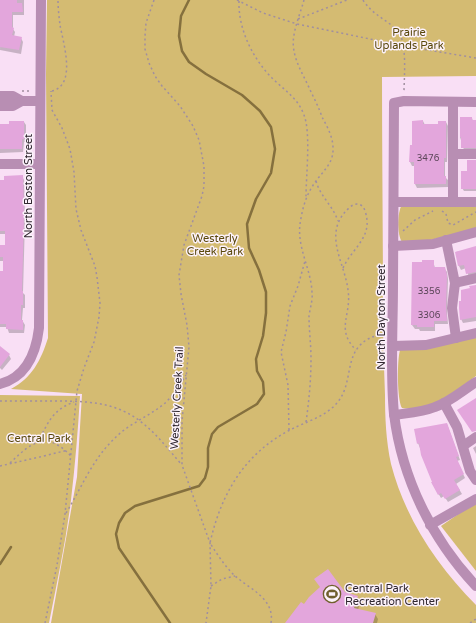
<svg xmlns="http://www.w3.org/2000/svg" width="476" height="623" font-family="'Varela Round',sans-serif">
<style>
.green{fill:#d4bb72}
.shadow{fill:#0003}
.lines{fill:none;stroke-linecap:round;stroke-linejoin:round}
.stream{stroke:#85703e;stroke-width:2.5}
.building{fill:#e3a6dc}
.path{stroke:#a18f9f;stroke-width:1.5;stroke-dasharray:2 3;stroke-linecap:butt}
.minor{stroke:#b88eb3;stroke-width:10}
.path-bridge{stroke:#a18f9f;stroke-width:1.5;stroke-dasharray:2 3;stroke-linecap:butt}
.labels{text-anchor:middle;dominant-baseline:central;stroke-width:3;stroke-linejoin:round;paint-order:stroke}
.number-label{font-size:9px;fill:#5d475a}
.park-label{font-size:11px;fill:#5a480b;stroke:#fcf2fb}
.street-label{font-size:11px;fill:#30272f;stroke:#fcf2fb}
.poi-label{font-size:11px;fill:#30272f;stroke:#fcf2fb;text-anchor:start}
</style>
<rect width="100%" height="100%" fill="#f9dff5"/>
<!-- green -->
<g class="green">
<path d="M47,0H476V76L382,77C382,155 383,234 383,313C383,340 384,367 385,395C385,417 386,441 391,464C405,518 437,566 476,605V623H51L77,477L82,394L11,389C32,378 41,360 48,338L46,74Z"/>
<path d="M402,205H476V228L431,240L402,242C397,235 397,212 402,205Z"/>
<path d="M476,335V376C454,392 431,412 402,408C397,400 397,360 400,350Z"/>
<path d="M0,395L80,396C78,431 75,465 71,500C66,541 57,582 49,623H0Z"/>
<path d="M476,502V571L441,526Z"/>
</g>
<!-- shadow -->
<g class="shadow">
<path d="M1,0H24V15H13V29L15,32L14,37L21,38L23,42L21,54L0,50Z"/>
<path d="M472,118L473,121H476V151L464,150L460,137Z"/>
<path d="M423,121L425,125H439L446,122L448,126L447,162H445V177L448,180V187L417,188L415,184V166H412L410,162L411,146H413Z"/>
<path d="M24,122L26,125V142H24L23,152L0,153V125H10Z"/>
<path d="M476,161V191H464L462,188L468,172Z"/>
<path d="M22,176L24,180L25,219L23,293L25,295V308H23L22,320L25,325L24,333H9L7,327H0V272H4V261H0V246H6V234H0V181Z"/>
<path d="M476,248V276L469,277L466,268L461,270L459,266L456,252Z"/>
<path d="M433,261L435,268H444L447,272L448,279L447,313L448,324H435V331H420L419,329H415L412,325L413,263Z"/>
<path d="M476,285V321L463,323L461,319L471,289Z"/>
<path d="M0,348L9,355L11,359L2,370L0,368Z"/>
<path d="M447,424L460,460L457,461L465,478L456,484L462,494L448,502L444,496L441,498L432,483L433,482L418,443L416,430Z"/>
<path d="M476,446V454L473,448Z"/>
<path d="M345,593L357,597L360,602L358,610L375,614L378,619L377,623H286L304,605Z"/>
</g>
<g class="lines">
<!-- stream -->
<g class="stream">
<path d="M0,564L11,547"/>
<path d="M170,623L119,548L116,534L119,523L125,513L135,506L199,486L205,478L208,467V448L212,434L218,427L257,404L264,394L263,382L257,371L256,359L263,336L266,313V292L259,270L249,248L247,224L256,199L271,173L275,149L271,127L260,111L242,95L206,74L189,62L182,51L179,36L181,16L189,0"/>
</g>
</g>
<!-- building -->
<g class="building">
<path d="M0,0H17V3H22L23,12H12V27L14,28L12,35L22,37L19,50L0,47Z"/>
<path d="M460,117H472V120H476V148H461V137H460Z"/>
<path d="M423,120V124H438V121H446V158H444V176H446V184H414V162H409L410,145H412V121Z"/>
<path d="M9,121H24V139H22V149H0V124H9Z"/>
<path d="M467,160H476V189H461V171H467Z"/>
<path d="M23,175L24,215L22,291H23V305H21V320H23V330L6,329V324H0V271H3V257H0V245H5V231H0V180H4V176Z"/>
<path d="M476,246V272L466,274L464,265L458,266L455,252Z"/>
<path d="M422,260H434V267H445L447,275L446,307L447,321H434V327H417V325H411L412,262H422Z"/>
<path d="M476,285V317L460,320L459,308V301H461V290L470,288L469,286Z"/>
<path d="M0,346L10,354L0,367Z"/>
<path d="M476,398V431L472,432L457,410Z"/>
<path d="M447,423L459,456L456,457L464,474L454,480L460,490L445,499L441,493L438,495L431,482H432L421,455L419,443L417,444L414,429Z"/>
<path d="M328,569L345,592L358,596L354,608L376,613L373,623H285L301,602L304,604L309,597L320,587L314,579Z"/>
</g>
<g class="lines">
<!-- path -->
<g class="path">
<path d="M154,0L146,23L145,36V49L149,63L155,76L162,86L180,106L193,126L199,140L204,166V186L202,196L184,245L179,275L181,294L187,325L189,347L182,421V465L210,543L211,586L206,623"/>
<path d="M237,0L263,13L297,24L404,46L476,58"/>
<path d="M304,0C301,11 296,23 294,35C290,56 303,73 311,92C315,100 319,108 322,117C327,126 333,137 333,148C334,165 320,173 312,187C305,198 302,211 300,224C297,248 311,269 312,292C313,300 310,308 309,316C309,330 311,344 311,359C311,380 309,401 306,422"/>
<path d="M363,0C372,14 385,19 396,29C408,38 404,78 404,92"/>
<path d="M239,1C238,29 253,59 272,78C284,90 298,98 304,115C311,133 306,176 306,197"/>
<path d="M298,19L347,0"/>
<path d="M22,91H32"/>
<path d="M52,91C77,85 63,42 60,25C59,17 58,8 58,0"/>
<path d="M316,181C320,196 333,206 338,221"/>
<path d="M442,211L446,214L448,223L453,225L476,212"/>
<path d="M403,231L415,220L433,211"/>
<path d="M343,268C352,248 374,237 365,211C364,207 361,204 357,204C352,204 348,209 345,212C324,236 345,264 348,290C352,315 335,329 356,350"/>
<path d="M0,401C17,401 35,401 52,401C83,401 114,401 140,421C157,434 168,449 182,465"/>
<path d="M289,430L288,385L281,352L286,332L290,306L298,286L305,261"/>
<path d="M38,442C48,423 52,410 74,402"/>
<path d="M10,463C32,442 46,430 71,456"/>
<path d="M0,466L44,456"/>
<path d="M66,513C82,487 92,460 114,439C128,424 148,417 164,404C173,396 179,386 186,375"/>
<path d="M211,586L222,579L235,576"/>
<path d="M45,623L57,565L65,514L77,391L84,368L94,342L99,317L100,303L97,277L95,266L81,230L76,209L74,172L70,149L62,128L52,110L51,91"/>
<path d="M271,623C275,598 249,589 234,575C224,565 217,554 210,543C221,494 244,454 290,430C305,422 325,417 337,403C355,382 342,352 370,338C374,336 380,335 384,334"/>
<path d="M470,623L476,619"/>
</g>
<!-- minor -->
<g class="minor">
<path d="M0,96H13L22,101"/>
<path d="M476,102L404,101L394,103C394,163 393,224 393,284C393,327 390,372 394,414C402,479 432,539 476,586"/>
<path d="M0,106H13L22,101H40"/>
<path d="M453,154H476"/>
<path d="M0,164H40"/>
<path d="M394,202H476"/>
<path d="M453,202V102"/>
<path d="M446,240L455,283L452,308L456,338"/>
<path d="M393,246L433,244L476,232"/>
<path d="M455,283L476,278"/>
<path d="M393,346L426,345L476,333"/>
<path d="M0,384C27,377 36,353 39,328L41,0"/>
<path d="M444,403L457,427L470,471L476,480"/>
<path d="M394,415C408,413 423,412 435,407C450,402 463,390 476,382"/>
<path d="M463,446L476,437"/>
<path d="M430,525L476,499"/>
</g>
<!-- path-bridge -->
<path class="path-bridge" d="M44,456L68,450"/>
</g>
<!-- icons -->
<defs>
<symbol id="stadium-ring" viewBox="-11 -11 22 22"><circle r="9.5" fill="#fcf2fb" stroke="#705f2d" stroke-width="1.5"/><path d="M0-5a6.5 5 0 1 0 0 10a6.5 5 0 1 0 0-10ZM-3.5-1.8h7v3.6h-7Z" fill="#705f2d"/></symbol>
</defs>
<g fill-rule="evenodd">
<use href="#stadium-ring" x="322" y="584" width="20" height="20"/>
</g>
<g class="labels">
<!-- number labels -->
<g class="number-label">
<text x="428" y="158">3476</text>
<text x="429" y="291">3356</text>
<text x="429" y="315">3306</text>
</g>
<!-- park labels -->
<g class="park-label">
<text x="409" y="32">Prairie<tspan x="409" dy="13">Uplands Park</tspan></text>
<text x="215" y="238">Westerly<tspan x="215" dy="13">Creek Park</tspan></text>
<text x="39" y="438">Central Park</text>
</g>
<!-- street labels -->
<g class="street-label">
<text transform="translate(28 186) rotate(-90)">North Boston Street</text>
<text transform="translate(381 317) rotate(-90)">North Dayton Street</text>
<text transform="translate(177 398) rotate(-87)">Westerly Creek Trail</text>
</g>
<!-- poi labels -->
<g class="poi-label">
<text x="345" y="588">Central Park<tspan x="345" dy="13">Recreation Center</tspan></text>
</g>
</g>
</svg>
